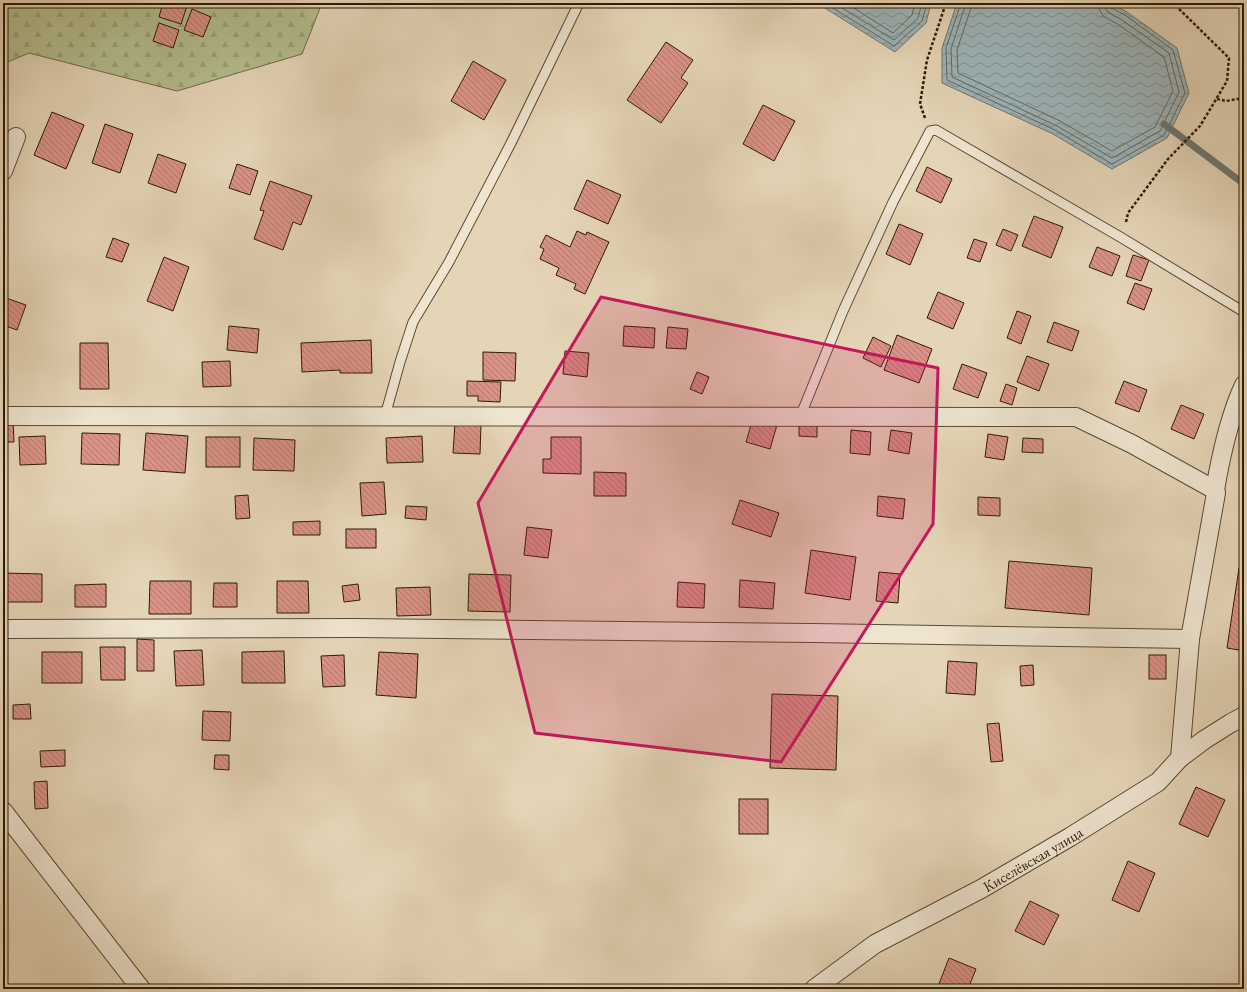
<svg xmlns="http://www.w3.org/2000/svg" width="1247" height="992" font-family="'EB Garamond',serif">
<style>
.forest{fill:url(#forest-firs);stroke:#706c48}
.water{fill:url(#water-waves);stroke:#6f7771}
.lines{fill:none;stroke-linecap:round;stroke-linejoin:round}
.shore{stroke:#64685e;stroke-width:1}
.stream{stroke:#6f7771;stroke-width:7}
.building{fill:url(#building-back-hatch);stroke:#2c1b03}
.lane-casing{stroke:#5a4a30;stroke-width:11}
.street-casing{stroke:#5a4a30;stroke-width:20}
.path{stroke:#2c1b03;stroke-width:2.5;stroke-dasharray:3 2;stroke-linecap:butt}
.lane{stroke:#eee4d0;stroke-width:9}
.street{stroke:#eee4d0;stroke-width:18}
.marked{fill:#c2185b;fill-opacity:0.2;stroke:#c2185b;stroke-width:3;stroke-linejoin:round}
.labels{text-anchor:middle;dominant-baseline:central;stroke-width:4;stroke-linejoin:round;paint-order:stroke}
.street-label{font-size:15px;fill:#2c1b03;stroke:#eee4d0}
</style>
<defs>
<pattern id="forest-firs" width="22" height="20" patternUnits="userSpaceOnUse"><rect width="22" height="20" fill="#b4bd8e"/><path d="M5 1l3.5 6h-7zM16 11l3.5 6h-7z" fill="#9ba279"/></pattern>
<pattern id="water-waves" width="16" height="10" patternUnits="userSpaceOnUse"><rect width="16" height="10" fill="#9cb5ba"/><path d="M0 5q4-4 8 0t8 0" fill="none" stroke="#7f9295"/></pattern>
<pattern id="building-back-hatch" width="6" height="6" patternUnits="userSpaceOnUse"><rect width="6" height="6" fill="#db9186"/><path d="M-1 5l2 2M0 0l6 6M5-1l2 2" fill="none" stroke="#b2766b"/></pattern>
</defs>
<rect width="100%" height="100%" fill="#e5d5b7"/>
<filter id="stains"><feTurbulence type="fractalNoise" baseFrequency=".005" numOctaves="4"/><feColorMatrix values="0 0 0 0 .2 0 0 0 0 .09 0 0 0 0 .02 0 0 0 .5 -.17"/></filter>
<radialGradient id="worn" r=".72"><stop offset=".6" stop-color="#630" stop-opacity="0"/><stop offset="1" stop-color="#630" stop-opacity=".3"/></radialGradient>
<!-- forest -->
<path class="forest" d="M3,3H322L302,54L177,91L29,53L3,64Z"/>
<!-- water -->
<g class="water">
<path d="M817,3H931L926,23L895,52Z"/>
<path d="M957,3H1110L1127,12L1177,48L1189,93L1167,138L1112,169L1053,134L942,83V48Z"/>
</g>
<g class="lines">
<!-- shore -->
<g class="shore">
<path d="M825,3L894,46L922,21L927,3"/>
<path d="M834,3L894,40L918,18L922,3"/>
<path d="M846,3L893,33L912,15L915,3"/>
<path d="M961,3L946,48L947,80L1055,130L1112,164L1164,135L1185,93L1173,50L1125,15L1111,8L1109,3"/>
<path d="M966,3L951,49L952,77L1057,126L1112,158L1160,131L1179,92L1169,53L1122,20L1108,12L1105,8L1104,3"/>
<path d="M972,3L971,8L957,50L958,73L1060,121L1112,151L1155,127L1173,91L1164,57L1119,25L1103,16L1099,9L1098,3"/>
</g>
<!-- stream -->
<path class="stream" d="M1164,124L1244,184"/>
</g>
<!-- building -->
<g class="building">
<path d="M163,3H188L181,24L159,17Z"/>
<path d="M192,9L211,17L203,37L184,30Z"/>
<path d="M159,23L179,30L173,48L153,41Z"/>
<path d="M666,42L693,60L681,78L688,83L661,123L627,100Z"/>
<path d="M473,61L506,80L484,120L451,101Z"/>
<path d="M763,105L795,121L774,161L743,144Z"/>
<path d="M52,112L84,125L66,169L34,155Z"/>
<path d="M105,124L133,134L120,173L92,163Z"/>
<path d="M158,154L186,164L176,193L148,183Z"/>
<path d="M237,164L258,171L250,195L229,188Z"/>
<path d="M927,167L952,179L941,203L916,191Z"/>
<path d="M587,180L621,195L608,224L574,209Z"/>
<path d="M270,181L312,196L301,225L293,222L283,250L254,239L264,211L260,210Z"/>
<path d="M1034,216L1063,227L1051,258L1022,246Z"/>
<path d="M899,224L923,234L910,265L886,254Z"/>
<path d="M1003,229L1018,235L1011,251L996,245Z"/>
<path d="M577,231L586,235L587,232L609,242L585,294L574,289L576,284L556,275L559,268L540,259L544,249L540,247L546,235L570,247Z"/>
<path d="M113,238L129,244L122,262L106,257Z"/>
<path d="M974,239L987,243L980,262L967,258Z"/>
<path d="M1097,247L1120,256L1112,276L1089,267Z"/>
<path d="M1133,255L1149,260L1141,281L1126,276Z"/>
<path d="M164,257L189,267L173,311L147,301Z"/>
<path d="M1135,283L1152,289L1144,310L1127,303Z"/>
<path d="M938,292L964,303L953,329L927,318Z"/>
<path d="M3,297L26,305L17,330L3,325Z"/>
<path d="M1017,311L1031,316L1021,344L1007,338Z"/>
<path d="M1054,322L1079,331L1072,351L1047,342Z"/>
<path d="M229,326L259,329L257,353L227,350Z"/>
<path d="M624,326L655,328L654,348L623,346Z"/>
<path d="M668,327L688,329L686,349L666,348Z"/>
<path d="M897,335L932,349L919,383L884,370Z"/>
<path d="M873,337L891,346L881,367L863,358Z"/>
<path d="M371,340L372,373H340V370L302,372L301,343Z"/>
<path d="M80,343H108L109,389H80Z"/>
<path d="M565,351L589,353L587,377L563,374Z"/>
<path d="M483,352L516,353L515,381L483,380Z"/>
<path d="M1027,356L1049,364L1039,391L1017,382Z"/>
<path d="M230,361L231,386L203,387L202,362Z"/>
<path d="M962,364L987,373L978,398L953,389Z"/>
<path d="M697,372L709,377L702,394L690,389Z"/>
<path d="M467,381L501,382L500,402L478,401V396H467Z"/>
<path d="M1124,381L1147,390L1139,412L1115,403Z"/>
<path d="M1006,384L1017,388L1012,405L1000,401Z"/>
<path d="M1181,405L1204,414L1194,439L1171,429Z"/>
<path d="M753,418L777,425L770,449L746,442Z"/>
<path d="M3,419H13L14,442H3Z"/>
<path d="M799,420L817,421V437L799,436Z"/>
<path d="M455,423L481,424L480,454L453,453Z"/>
<path d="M851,430L871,432L870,455L850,453Z"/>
<path d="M891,430L912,433L909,454L888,450Z"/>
<path d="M82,433L120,434L119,465L81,464Z"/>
<path d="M146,433L188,436L185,473L143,470Z"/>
<path d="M988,434L1008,437L1004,460L985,457Z"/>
<path d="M45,436L46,464L20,465L19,437Z"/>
<path d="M422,436L423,462L387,463L386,438Z"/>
<rect x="206" y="437" width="34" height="30"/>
<path d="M551,437H581V474L543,473V459H551Z"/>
<path d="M254,438L295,440L294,471L253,470Z"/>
<path d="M1023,438L1043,439V453L1022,452Z"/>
<path d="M594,472L626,473V496H594Z"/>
<path d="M384,482L386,514L362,516L360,483Z"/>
<path d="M248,495L250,518L236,519L235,496Z"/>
<path d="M878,496L905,499L903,519L877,516Z"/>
<path d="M978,497L1000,498V516L978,515Z"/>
<path d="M740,500L779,513L771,537L732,524Z"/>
<path d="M406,506L427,507L426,520L405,518Z"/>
<path d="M320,521V535H293V522Z"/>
<path d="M527,527L552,530L548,558L524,555Z"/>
<rect x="346" y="529" width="30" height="19"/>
<path d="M811,550L856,557L850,600L805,593Z"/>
<path d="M1009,561L1092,568L1089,615L1005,608Z"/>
<path d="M1239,568L1244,569V651L1227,648Z"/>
<path d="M879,572L900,574L898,603L876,601Z"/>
<path d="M3,573L42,574V602H3Z"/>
<path d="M469,574L511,575L510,612L468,611Z"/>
<path d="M740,580L775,583L773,609L739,607Z"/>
<path d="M150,581H191V614H149Z"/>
<path d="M277,581H308L309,613H277Z"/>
<path d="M678,582L705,584L704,608L677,607Z"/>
<path d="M214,583H237V607H213Z"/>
<path d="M106,584V607H75V585Z"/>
<path d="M358,584L360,600L344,602L342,586Z"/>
<path d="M430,587L431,615L397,616L396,588Z"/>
<path d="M137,639L154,640V671H137Z"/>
<path d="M100,647H125V680H101Z"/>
<path d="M202,650L204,685L176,686L174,651Z"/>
<path d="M284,651L285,683H242V652Z"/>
<rect x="42" y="652" width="40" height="31"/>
<path d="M379,652L418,654L416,698L376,695Z"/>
<path d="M344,655L345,686L323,687L321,656Z"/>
<rect x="1149" y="655" width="17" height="24"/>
<path d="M948,661L977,663L975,695L946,693Z"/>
<path d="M1033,665L1034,685L1021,686L1020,666Z"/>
<path d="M772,694L838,696L836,770L770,768Z"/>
<path d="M30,704L31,719H13V705Z"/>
<path d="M203,711L231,712L230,741L202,740Z"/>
<path d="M999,723L1003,761L991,762L987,724Z"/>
<path d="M65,750V766L41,767L40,751Z"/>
<path d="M215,755H229V770L214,769Z"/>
<path d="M47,781L48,808L35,809L34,782Z"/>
<path d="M1196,787L1225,800L1208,837L1179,824Z"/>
<rect x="739" y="799" width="29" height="35"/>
<path d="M1128,861L1155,873L1139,912L1112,900Z"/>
<path d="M1030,901L1059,915L1044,945L1015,931Z"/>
<path d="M949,958L976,969L968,989H937Z"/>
</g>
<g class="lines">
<defs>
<g id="lane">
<path d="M385,416L400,362L413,322L449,262L511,143L579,3"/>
<path d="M800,417L843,311L893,202L930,131L936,130L1122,238L1244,312"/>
</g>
<g id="street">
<path d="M3,171L16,137"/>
<path d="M3,416L1076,417L1132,444L1215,490L1216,493L1190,639L1180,758"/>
<path d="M1215,490C1221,455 1229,417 1244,385"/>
<path d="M3,629L357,628L813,633L1190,639"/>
<path d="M3,811L141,989"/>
<path id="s1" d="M814,989L875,944L981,889L1070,837L1158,782L1180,758L1204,740L1231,723L1244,716"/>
</g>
</defs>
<!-- lane casing -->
<use href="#lane" class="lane-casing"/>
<!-- street casing -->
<use href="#street" class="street-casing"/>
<!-- path -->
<g class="path">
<path d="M1217,99L1226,101L1244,98"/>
<path d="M925,118L920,104L927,60L946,3"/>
<path d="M1126,222L1128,213L1168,159L1200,126L1227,81L1229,58L1173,3"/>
</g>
<!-- lane -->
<use href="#lane" class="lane"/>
<!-- street -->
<use href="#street" class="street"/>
</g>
<!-- marked area -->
<path class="marked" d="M601,297L938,368L933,524L781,762L535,733L478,503Z"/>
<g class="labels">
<!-- street labels -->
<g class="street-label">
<text stroke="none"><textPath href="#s1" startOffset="255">Киселёвская улица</textPath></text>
</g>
</g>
<!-- margin -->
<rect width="1247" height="992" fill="none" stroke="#e5d5b7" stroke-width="16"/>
<rect x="4" y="4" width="1239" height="984" fill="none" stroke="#2c1b03" stroke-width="2"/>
<rect x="8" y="8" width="1231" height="976" fill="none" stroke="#2c1b03"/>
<rect width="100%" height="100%" filter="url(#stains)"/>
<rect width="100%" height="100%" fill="url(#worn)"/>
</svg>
